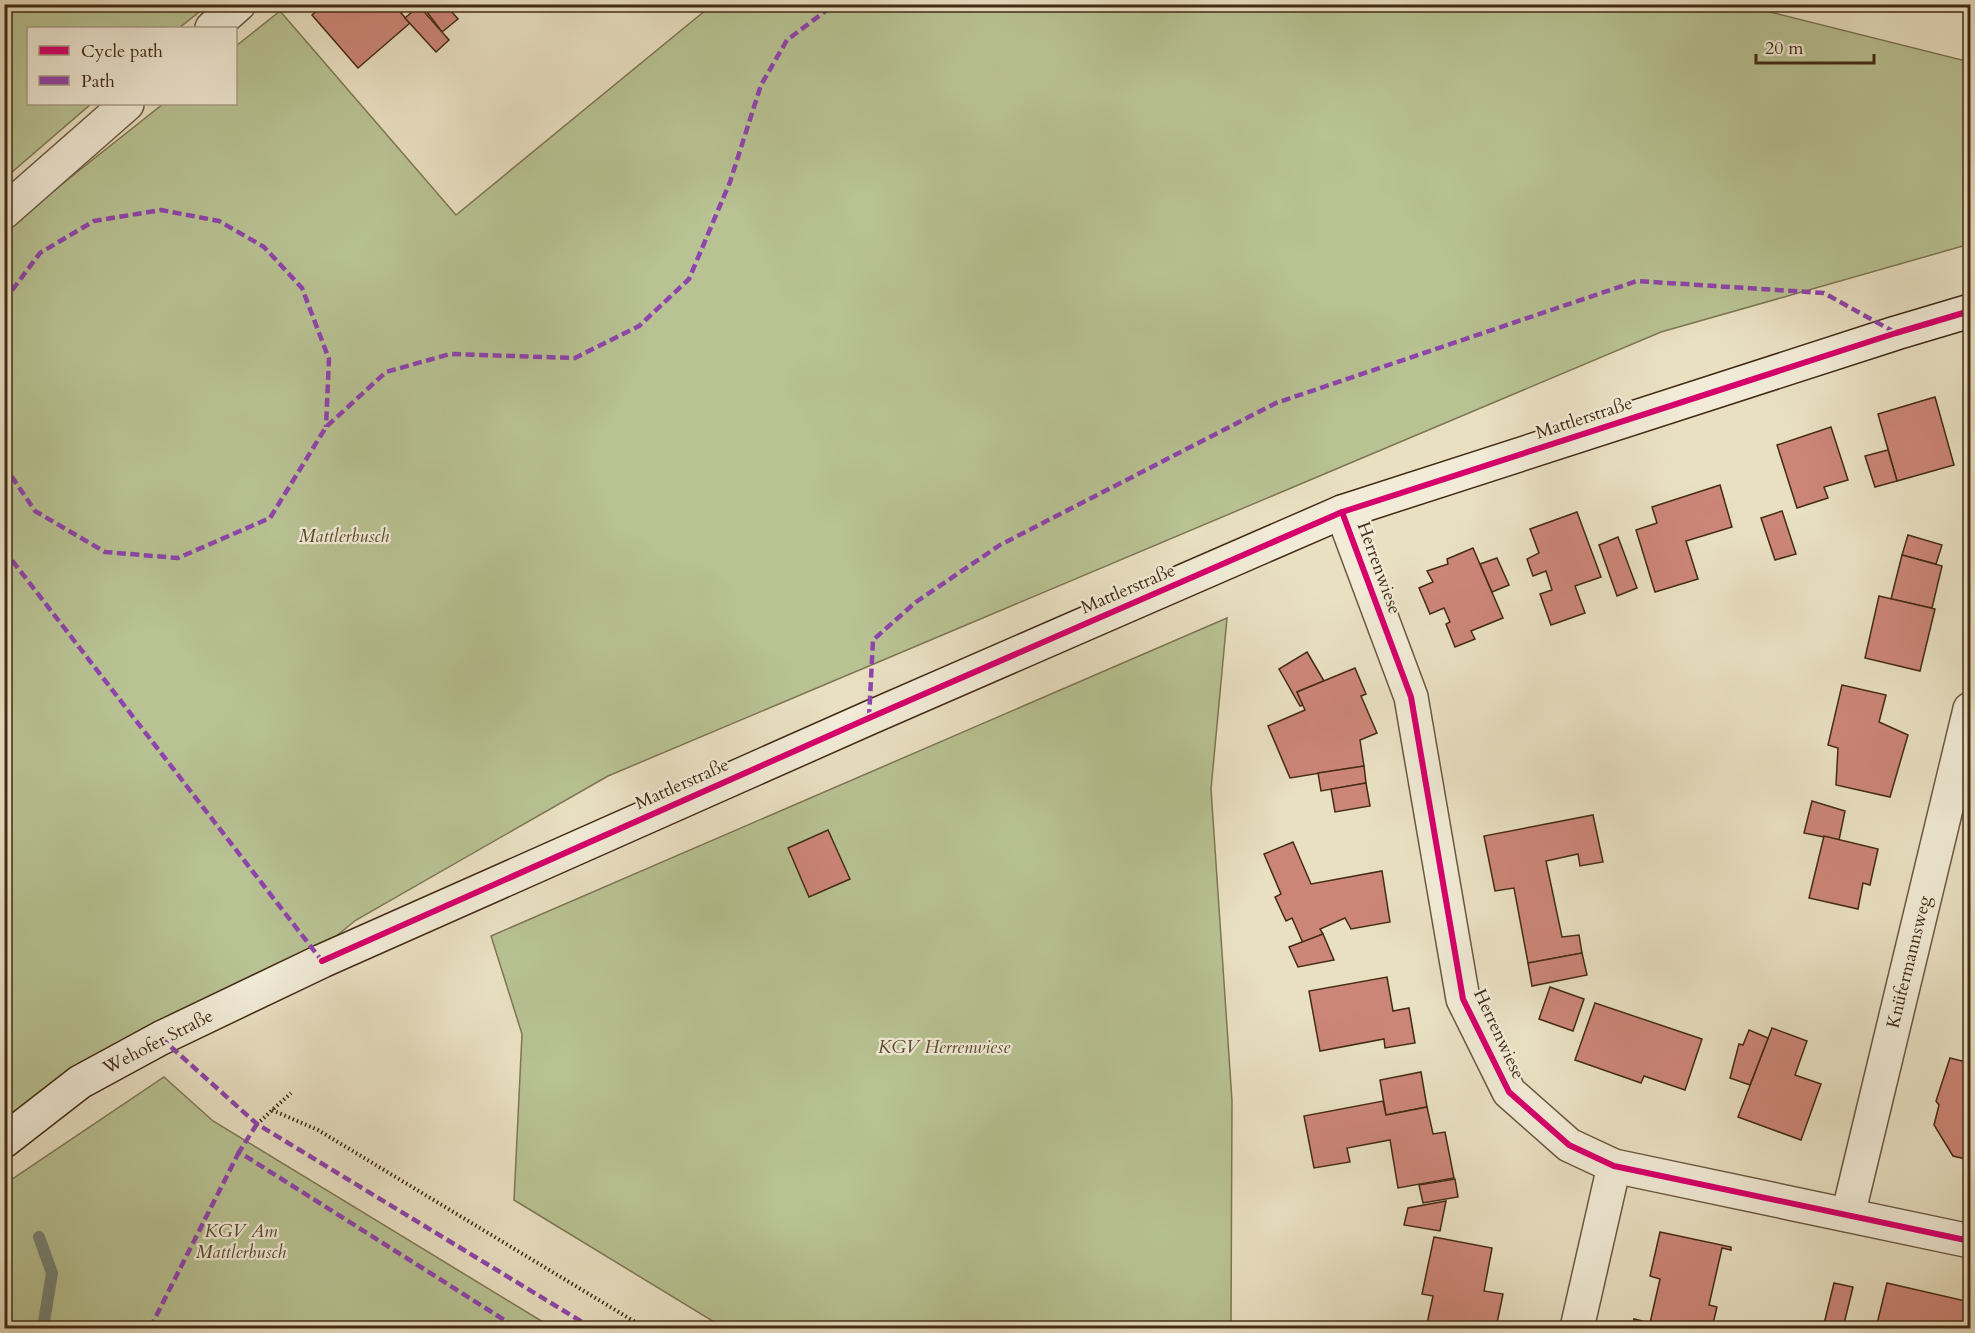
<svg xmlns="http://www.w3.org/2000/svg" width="1975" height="1333" font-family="Cardo,serif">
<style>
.green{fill:#b8c293;stroke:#7e7654;stroke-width:1.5}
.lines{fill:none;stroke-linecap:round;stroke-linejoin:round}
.stream{stroke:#758376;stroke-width:12}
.building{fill:#cc8678;stroke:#432b15;stroke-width:1.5}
.street-casing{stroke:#6c5840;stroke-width:36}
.secondary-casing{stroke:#432b15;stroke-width:36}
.path{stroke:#432b15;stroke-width:4;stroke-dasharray:1.5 3;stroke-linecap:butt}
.street{stroke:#f1ebd7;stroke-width:33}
.secondary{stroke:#f1ebd7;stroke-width:33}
.quiet{stroke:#8e44ad;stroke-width:4.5;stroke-dasharray:9 4.5;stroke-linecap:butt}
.cycleway-casing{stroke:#f1ebd7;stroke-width:10}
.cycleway{stroke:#d6006c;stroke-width:6}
.labels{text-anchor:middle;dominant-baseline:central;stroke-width:4.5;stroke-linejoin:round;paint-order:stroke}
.street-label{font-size:18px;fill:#432b15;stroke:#f1ebd7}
.park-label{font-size:18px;font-style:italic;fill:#5a492e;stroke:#f1ebd7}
</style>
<rect width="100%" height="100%" fill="#e9e0c2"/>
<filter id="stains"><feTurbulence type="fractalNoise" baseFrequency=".00333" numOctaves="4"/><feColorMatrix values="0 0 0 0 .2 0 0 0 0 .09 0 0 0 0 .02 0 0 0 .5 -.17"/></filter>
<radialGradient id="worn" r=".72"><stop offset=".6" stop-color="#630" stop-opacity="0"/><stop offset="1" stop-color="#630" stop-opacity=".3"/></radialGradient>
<!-- green -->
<g class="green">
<path d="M5,4H208V5L179,28H28V104H91L5,178Z"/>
<path d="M712,5H1742L1970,62V244L1661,332L608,776L356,920L313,955L5,1126L4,230L163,104H236V46L280,11L456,215Z"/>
<path d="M1227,618L1211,789L1232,1101L1231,1328H724L514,1200L522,1034L491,936Z"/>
<path d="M164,1077L213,1121L553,1328H5V1184Z"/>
</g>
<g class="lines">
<!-- stream -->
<path class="stream" d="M39,1237L52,1273L43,1328"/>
</g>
<!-- building -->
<g class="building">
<path d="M324,4H393L410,23L358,68L312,15Z"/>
<path d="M421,4H445L458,19L442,32Z"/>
<path d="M419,6L449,40L436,52L405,18Z"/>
<path d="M1935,397L1954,465L1897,481L1878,414Z"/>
<path d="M1831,427L1848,480L1824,487L1828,498L1797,508L1777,445Z"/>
<path d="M1888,450L1897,481L1875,487L1865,456Z"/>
<path d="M1720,485L1732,527L1686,541L1698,579L1655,592L1636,530L1657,523L1652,507Z"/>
<path d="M1782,511L1796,554L1775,560L1761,518Z"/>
<path d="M1577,512L1601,577L1575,586L1585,613L1551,625L1540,594L1552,590L1546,571L1533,576L1527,559L1539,553L1530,529Z"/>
<path d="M1908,535L1942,545L1936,564L1902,555Z"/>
<path d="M1618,537L1637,588L1617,596L1599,545Z"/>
<path d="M1473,548L1503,618L1471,631L1475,639L1455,647L1446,624L1450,622L1444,608L1430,614L1419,588L1433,582L1427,571L1448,564L1447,559Z"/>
<path d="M1902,555L1942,566L1932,608L1891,599Z"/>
<path d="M1497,558L1509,585L1492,592L1480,564Z"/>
<path d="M1879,596L1935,609L1920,671L1865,658Z"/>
<path d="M1307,652L1324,681L1297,692L1303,705L1300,706L1279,669Z"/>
<path d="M1355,668L1366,694L1361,696L1377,733L1360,740L1364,766L1290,778L1268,726L1305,710L1297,692Z"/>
<path d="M1842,685L1886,695L1879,722L1908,735L1890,797L1836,785L1838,748L1828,745Z"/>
<path d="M1364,766L1366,783L1321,791L1318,773Z"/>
<path d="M1366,783L1370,806L1335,812L1331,789Z"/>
<path d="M1812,801L1845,811L1839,840L1804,833Z"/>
<path d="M1593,815L1603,862L1580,866L1578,854L1546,861L1562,937L1579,935L1582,953L1528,963L1514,888L1495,891L1484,836Z"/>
<path d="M828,830L850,879L809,897L788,848Z"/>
<path d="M1824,836L1878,849L1870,885L1863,883L1858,909L1809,898Z"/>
<path d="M1293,842L1311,884L1382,871L1390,922L1351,929L1345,918L1320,929L1323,934L1303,943L1292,918L1286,921L1275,897L1281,894L1264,854Z"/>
<path d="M1323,934L1334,960L1298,967L1289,947Z"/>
<path d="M1582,953L1587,975L1532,986L1528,963Z"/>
<path d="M1387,977L1393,1011L1409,1008L1415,1043L1385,1048L1384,1039L1320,1051L1309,991Z"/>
<path d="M1550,987L1584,999L1573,1031L1539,1019Z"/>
<path d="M1595,1003L1702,1039L1685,1090L1644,1076L1641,1083L1575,1060Z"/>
<path d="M1772,1028L1807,1041L1795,1075L1821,1084L1801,1140L1738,1117Z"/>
<path d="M1749,1030L1768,1038L1750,1085L1730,1078L1739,1044L1743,1045Z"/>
<path d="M1950,1058L1970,1063V1160L1953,1156L1934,1125L1939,1105L1936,1101Z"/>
<path d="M1421,1072L1427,1107L1386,1115L1380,1080Z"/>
<path d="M1383,1101L1386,1115L1427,1107L1433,1134L1445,1132L1454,1178L1398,1188L1390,1140L1347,1148L1350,1162L1314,1168L1304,1116Z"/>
<path d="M1455,1179L1458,1197L1423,1203L1419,1185Z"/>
<path d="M1446,1201L1440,1231L1404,1225L1408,1208Z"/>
<path d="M1660,1232L1731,1247V1250L1722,1248L1709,1305L1717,1307L1712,1328H1632L1634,1319L1650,1323L1660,1279L1650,1276Z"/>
<path d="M1434,1237L1492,1248L1484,1291L1503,1294L1496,1328H1426L1433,1296L1422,1294Z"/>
<path d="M1834,1283L1853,1287L1843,1328H1823Z"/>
<path d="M1887,1283L1970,1302V1328H1876Z"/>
</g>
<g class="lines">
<defs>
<g id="street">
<path d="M212,28L239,4"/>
<path d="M4,212L127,104"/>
<path d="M1342,512L1411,697L1463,999L1509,1092L1569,1145L1614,1166L1970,1241"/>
<path d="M1848,1215L1970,709"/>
<path d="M1577,1328L1614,1166"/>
</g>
<path id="secondary" d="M4,1141L80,1082L161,1038L322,961L869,718L1342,512L1896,333L1970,311"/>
</defs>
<!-- street casing -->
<use href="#street" class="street-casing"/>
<!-- secondary casing -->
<use href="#secondary" class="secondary-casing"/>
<!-- path -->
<g class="path">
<path d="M272,1110L318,1130L645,1328"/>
<path d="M257,1124L291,1093"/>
</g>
<!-- street -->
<use href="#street" class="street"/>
<!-- secondary -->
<use href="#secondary" class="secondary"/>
<!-- quiet -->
<g class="quiet">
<path d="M4,301L40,253L94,221L161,210L219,221L264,247L302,288L329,359L326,427"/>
<path d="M4,465L35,511L105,552L178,558L270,518L326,427L386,372L450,354L575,358L639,326L689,279L730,182L761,85L787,40L835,4"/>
<path d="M4,550L322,961"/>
<path d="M869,718L873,640L916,602L1000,545L1276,403L1637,281L1824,293L1896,333"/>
<path d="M161,1038L257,1124L592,1328"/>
<path d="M257,1124L239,1152L517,1328"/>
<path d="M150,1328L239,1152"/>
</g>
<defs>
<g id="cycleway">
<path d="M1342,512L1411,697L1463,999L1509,1092L1569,1145L1614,1166L1970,1241"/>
<path d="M322,961L869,718L1342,512L1896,333L1970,311"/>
</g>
</defs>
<!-- cycleway casing -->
<use href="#cycleway" class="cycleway-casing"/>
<!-- cycleway -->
<use href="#cycleway" class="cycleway"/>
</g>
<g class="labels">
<!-- street labels -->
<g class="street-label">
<text transform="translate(1584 418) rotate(-18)">Mattlerstraße</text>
<text transform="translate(1379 568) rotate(70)">Herrenwiese</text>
<text transform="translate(1128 589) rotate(-23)">Mattlerstraße</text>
<text transform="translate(682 784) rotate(-24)">Mattlerstraße</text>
<text transform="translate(1909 962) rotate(-76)">Knüfermannsweg</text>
<text transform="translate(1499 1034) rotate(65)">Herrenwiese</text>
<text transform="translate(158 1042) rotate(-27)">Wehofer Straße</text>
</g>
<!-- park labels -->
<g class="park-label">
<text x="344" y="536">Mattlerbusch</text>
<text x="944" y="1047">KGV Herrenwiese</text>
<text x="241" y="1231">KGV Am<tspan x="241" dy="21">Mattlerbusch</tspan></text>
</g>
</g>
<!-- margin -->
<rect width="1975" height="1333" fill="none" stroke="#e9e0c2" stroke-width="24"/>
<rect x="6" y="6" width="1963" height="1321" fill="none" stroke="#432b15" stroke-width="3"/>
<rect x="12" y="12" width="1951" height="1309" fill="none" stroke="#432b15" stroke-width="1.5"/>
<!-- legend -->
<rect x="27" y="27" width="210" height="78" fill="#f1ebd7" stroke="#ab9e89" stroke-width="1.5"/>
<rect x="39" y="46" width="30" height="9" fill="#d6006c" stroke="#ab9e89" stroke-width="1.5"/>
<text x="81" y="57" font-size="18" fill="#432b15">Cycle path</text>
<rect x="39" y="76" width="30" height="9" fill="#8e44ad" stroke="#ab9e89" stroke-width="1.5"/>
<text x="81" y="87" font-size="18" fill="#432b15">Path</text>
<!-- scale -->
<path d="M1756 54v9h118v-9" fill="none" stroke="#432b15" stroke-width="3"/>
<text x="1765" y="54" font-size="18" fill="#432b15" stroke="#f1ebd7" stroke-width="4.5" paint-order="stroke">20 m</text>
<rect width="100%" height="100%" filter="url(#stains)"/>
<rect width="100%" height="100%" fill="url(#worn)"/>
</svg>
